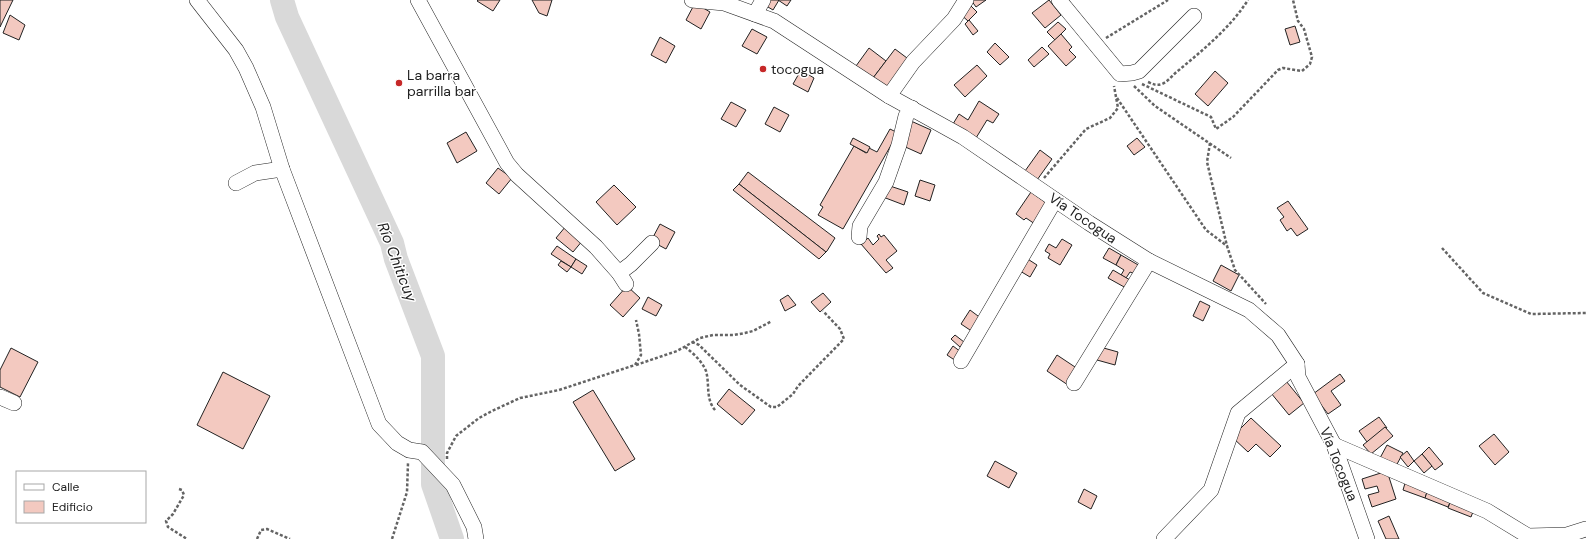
<svg xmlns="http://www.w3.org/2000/svg" width="1586" height="539" font-family="'DM Sans',sans-serif">
<style>
.lines{fill:none;stroke-linecap:round;stroke-linejoin:round}
.river{stroke:#d9d9d9;stroke-width:24}
.building{fill:#f3c9c0;stroke:#222}
.minor-casing{stroke:#222;stroke-width:16}
.path{stroke:#646464;stroke-width:2.5;stroke-dasharray:3 2;stroke-linecap:butt}
.minor{stroke:#fff;stroke-width:15}
.poi-dot{fill:#c62828;stroke:#fff;stroke-width:1.5}
.labels{text-anchor:middle;dominant-baseline:central;stroke-width:3;stroke-linejoin:round;paint-order:stroke}
.poi-label{font-size:14px;fill:#222;stroke:#fff;text-anchor:start}
.street-label{font-size:14px;fill:#222;stroke:#fff}
.water-label{font-size:15px;font-style:italic;fill:#222;stroke:#fff}
</style>
<rect width="100%" height="100%" fill="#fff"/>
<g class="lines">
<!-- river -->
<path class="river" d="M282,0L287,17L392,243L396,259L433,356V484L452,539"/>
</g>
<!-- building -->
<g class="building">
<path d="M0,0H13L0,27Z"/>
<path d="M478,0H500L493,11L477,1Z"/>
<path d="M532,0H552L547,16L539,13Z"/>
<path d="M766,0H779L773,10L763,4Z"/>
<path d="M778,0H791L787,6Z"/>
<path d="M971,0H986L976,7Z"/>
<path d="M1049,0L1061,15L1045,28L1032,13Z"/>
<path d="M695,3L710,12L701,29L686,20Z"/>
<path d="M969,4L977,12L968,21L959,13Z"/>
<path d="M10,15L25,25L19,40L3,33Z"/>
<path d="M969,20L978,31L973,35L965,24Z"/>
<path d="M1058,22L1066,29L1055,40L1047,32Z"/>
<path d="M1295,26L1300,42L1290,45L1285,29Z"/>
<path d="M752,29L767,37L757,54L742,46Z"/>
<path d="M1061,34L1072,47L1069,50L1076,57L1066,66L1048,46Z"/>
<path d="M660,37L675,46L666,63L651,55Z"/>
<path d="M995,43L1009,57L1000,65L987,52Z"/>
<path d="M1042,47L1049,54L1034,67L1028,60Z"/>
<path d="M869,48L886,61L873,78L856,66Z"/>
<path d="M895,49L911,61L890,90L873,78Z"/>
<path d="M977,65L987,76L965,97L954,85Z"/>
<path d="M801,70L814,78L808,92L793,84Z"/>
<path d="M1215,71L1228,83L1208,106L1195,94Z"/>
<path d="M979,101L999,114L993,123L987,120L976,138L953,124L959,114L968,120Z"/>
<path d="M731,102L746,110L736,127L721,119Z"/>
<path d="M774,107L789,115L780,132L765,124Z"/>
<path d="M911,121L931,130L921,154L901,145Z"/>
<path d="M890,129L898,133L843,229L818,215L823,207L820,205L854,146L866,153L869,148L877,152Z"/>
<path d="M466,132L477,151L457,163L447,143Z"/>
<path d="M853,138L870,147L867,153L850,144Z"/>
<path d="M1137,138L1145,147L1134,155L1127,146Z"/>
<path d="M1040,150L1052,159L1037,180L1025,171Z"/>
<path d="M498,168L512,178L499,194L486,183Z"/>
<path d="M748,172L835,238L827,251L826,252L739,184Z"/>
<path d="M920,180L935,185L930,201L915,196Z"/>
<path d="M739,184L826,252L819,259L733,190Z"/>
<path d="M614,185L636,207L617,225L596,202Z"/>
<path d="M887,185L908,192L904,205L883,197Z"/>
<path d="M1031,192L1049,205L1035,224L1026,218L1024,220L1016,214Z"/>
<path d="M1288,201L1308,229L1297,236L1291,228L1287,231L1280,220L1284,217L1277,208Z"/>
<path d="M660,224L675,232L666,249L651,241Z"/>
<path d="M566,226L583,240L573,252L556,238Z"/>
<path d="M879,234L881,237L884,235L897,251L886,260L893,268L886,273L861,244L868,238L873,245L879,239L877,236Z"/>
<path d="M1062,239L1072,245L1060,265L1048,258L1050,254L1045,251L1049,244L1056,248Z"/>
<path d="M557,246L576,259L571,267L551,254Z"/>
<path d="M1109,248L1121,255L1116,265L1103,258Z"/>
<path d="M1121,255L1140,266L1135,274L1130,272L1126,278L1121,275L1124,270L1116,265Z"/>
<path d="M1023,256L1037,265L1030,277L1020,271Z"/>
<path d="M576,259L587,266L582,274L571,267Z"/>
<path d="M561,261L571,267L567,272L558,265Z"/>
<path d="M1221,265L1239,275L1231,291L1213,281Z"/>
<path d="M1113,270L1130,280L1126,288L1108,278Z"/>
<path d="M627,286L640,298L623,317L610,305Z"/>
<path d="M823,293L831,302L820,312L811,302Z"/>
<path d="M788,295L796,305L785,311L780,300Z"/>
<path d="M648,297L662,305L656,316L642,309Z"/>
<path d="M1200,301L1210,306L1203,321L1193,316Z"/>
<path d="M970,310L982,319L973,332L961,324Z"/>
<path d="M955,335L964,342L960,347L951,339Z"/>
<path d="M953,346L961,352L956,361L947,355Z"/>
<path d="M1100,347L1118,352L1115,365L1097,360Z"/>
<path d="M11,348L38,362L20,397L0,387V370Z"/>
<path d="M1057,355L1078,369L1068,385L1047,371Z"/>
<path d="M223,372L270,396L243,449L197,425Z"/>
<path d="M1340,374L1345,381L1331,391L1341,405L1328,414L1313,394Z"/>
<path d="M1286,381L1304,403L1289,415L1271,393Z"/>
<path d="M729,389L755,410L742,425L717,404Z"/>
<path d="M593,390L635,459L615,471L573,402Z"/>
<path d="M1379,417L1387,428L1367,442L1359,431Z"/>
<path d="M1251,418L1281,446L1270,457L1256,444L1248,452L1232,437Z"/>
<path d="M1385,427L1393,436L1371,454L1363,445Z"/>
<path d="M1494,434L1509,452L1495,465L1479,446Z"/>
<path d="M1387,445L1403,453L1396,466L1380,458Z"/>
<path d="M1429,447L1443,464L1435,470L1422,454Z"/>
<path d="M1407,451L1414,461L1408,467L1400,457Z"/>
<path d="M1422,454L1432,466L1424,473L1414,461Z"/>
<path d="M995,461L1017,473L1009,488L987,476Z"/>
<path d="M1387,471L1396,499L1372,507L1368,495L1379,492L1377,486L1365,489L1362,479Z"/>
<path d="M1406,480L1428,489L1425,498L1403,490Z"/>
<path d="M1084,489L1097,496L1091,509L1078,502Z"/>
<path d="M1428,489L1452,498L1448,507L1425,498Z"/>
<path d="M1451,500L1474,509L1471,517L1448,508Z"/>
<path d="M1389,516L1399,539H1386L1378,521Z"/>
</g>
<g class="lines">
<defs>
<g id="minor">
<path d="M197,0L236,50L246,68L263,107L282,169L379,424L397,443L409,450L422,452L453,485L474,527L476,539"/>
<path d="M418,0L507,163L517,175L596,247L619,273L626,284"/>
<path d="M692,0L724,3L774,21L889,96L963,137L1089,223L1149,261L1249,310L1278,335L1297,364L1298,377L1334,445L1367,539"/>
<path d="M1059,0L1120,74L1132,73L1139,71L1194,16"/>
<path d="M755,14L763,0"/>
<path d="M889,96L913,62L954,19L966,0"/>
<path d="M236,183L255,173L282,169"/>
<path d="M859,237L860,226L886,182L899,145L906,116L912,108"/>
<path d="M619,273L631,264L652,243"/>
<path d="M961,361L1055,200"/>
<path d="M1074,383L1149,261"/>
<path d="M0,397L14,403"/>
<path d="M1334,445L1487,511L1528,536L1567,535L1586,529"/>
<path d="M1164,539L1211,490L1238,413L1297,364"/>
</g>
</defs>
<!-- minor casing -->
<use href="#minor" class="minor-casing"/>
<!-- path -->
<g class="path">
<path d="M1106,38L1168,0"/>
<path d="M1148,82C1153,84 1156,86 1162,84C1169,81 1173,74 1179,70C1204,49 1230,28 1248,0"/>
<path d="M1142,84L1211,117L1216,129L1233,117L1278,70L1283,68L1302,71L1310,64L1312,57L1304,29L1298,21L1293,0"/>
<path d="M1134,86L1155,106L1231,158"/>
<path d="M1117,98L1206,230L1227,246L1235,270L1266,304"/>
<path d="M1210,143L1207,162L1227,246"/>
<path d="M1044,178L1086,129L1110,118L1118,108L1114,86"/>
<path d="M1442,248L1483,293L1531,314L1586,313"/>
<path d="M692,342L699,345L740,385L771,407H777L793,394L798,386L844,339L840,329L823,311"/>
<path d="M685,347C693,353 702,361 706,371C710,384 705,400 716,411"/>
<path d="M636,365L677,351L700,338L713,335H734L745,333L753,331L772,321"/>
<path d="M447,459V453L456,436L479,418L492,411L520,398L559,390L635,365L641,355L639,334L636,320"/>
<path d="M179,489L182,490L184,495L173,514L166,521L168,527L187,539"/>
<path d="M257,539L261,530L267,529L290,539"/>
<path d="M392,539L407,492L408,463"/>
</g>
<!-- minor -->
<use href="#minor" class="minor"/>
</g>
<!-- markers -->
<g class="poi-dot">
<circle cx="763" cy="69" r="4"/>
<circle cx="399" cy="83" r="4"/>
</g>
<g class="labels">
<!-- poi labels -->
<g class="poi-label">
<text x="771" y="69">tocogua</text>
<text x="407" y="75">La barra<tspan x="407" dy="16">parrilla bar</tspan></text>
</g>
<!-- street labels -->
<g class="street-label">
<text transform="translate(1083 218) rotate(34)">Vía Tocogua</text>
<text transform="translate(1339 464) rotate(68)">Vía Tocogua</text>
</g>
<!-- water labels -->
<g class="water-label">
<text transform="translate(397 262) rotate(69)">Río Chiticuy</text>
</g>
</g>
<!-- legend -->
<rect x="16" y="471" width="130" height="52" fill="#ffffff" stroke="#a7a7a7"/>
<rect x="24" y="484" width="20" height="6" fill="#ffffff" stroke="#a7a7a7"/>
<text x="52" y="491" font-size="12" fill="#222222">Calle</text>
<rect x="24" y="501" width="20" height="12" fill="#f3c9c0" stroke="#a7a7a7"/>
<text x="52" y="511" font-size="12" fill="#222222">Edificio</text>
</svg>
